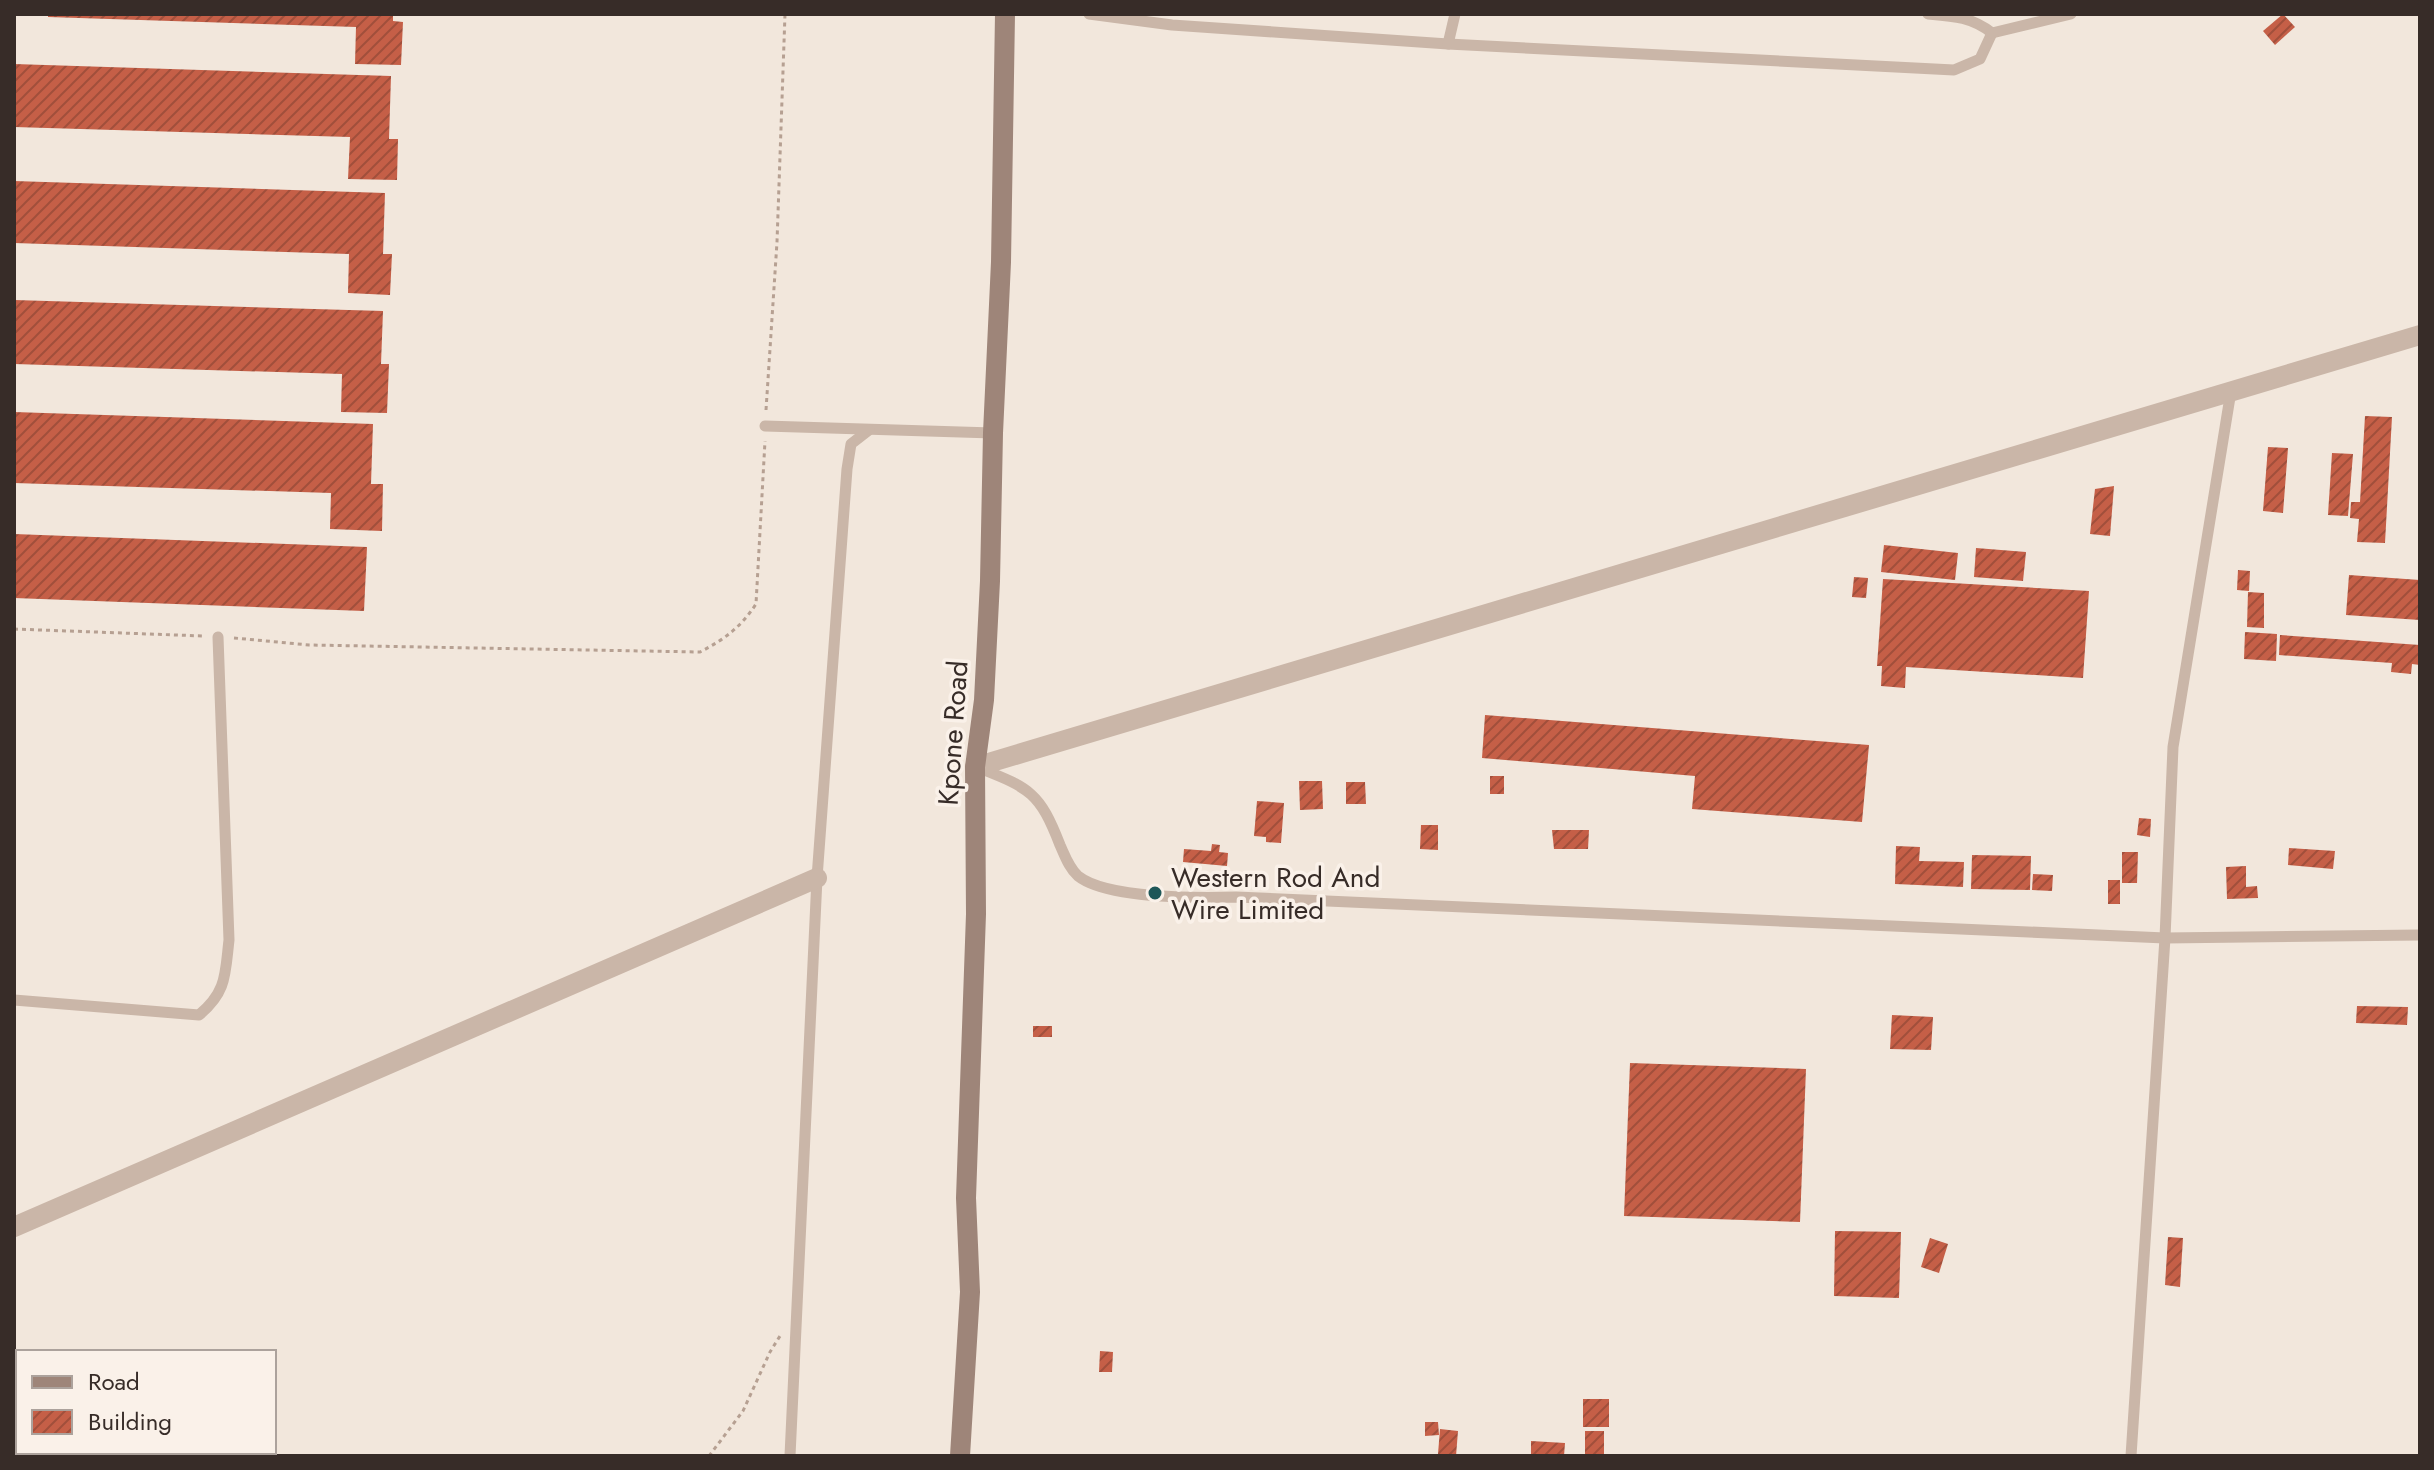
<svg xmlns="http://www.w3.org/2000/svg" width="2434" height="1470" font-family="Jost,sans-serif">
<style>
.building{fill:url(#building-hatch)}
.lines{fill:none;stroke-linecap:round;stroke-linejoin:round}
.path{stroke:#b6a092;stroke-width:3;stroke-dasharray:4 4;stroke-linecap:butt}
.lane{stroke:#cab6a8;stroke-width:11}
.street{stroke:#cab6a8;stroke-width:20}
.secondary{stroke:#9e8579;stroke-width:20}
.poi-dot{fill:#1e5758;stroke:#faf1e9;stroke-width:3}
.labels{text-anchor:middle;dominant-baseline:central;stroke-width:7;stroke-linejoin:round;paint-order:stroke}
.street-label{font-size:28px;fill:#372c28;stroke:#faf1e9}
.poi-label{font-size:28px;fill:#372c28;stroke:#faf1e9;text-anchor:start}
</style>
<defs>
<pattern id="building-hatch" width="6" height="6" patternUnits="userSpaceOnUse" patternTransform="scale(2)"><rect width="6" height="6" fill="#c55f47"/><path d="M-1 1l2-2M0 6l6-6M5 7l2-2" fill="none" stroke="#a14f3b"/></pattern>
</defs>
<rect width="100%" height="100%" fill="#f2e7dc"/>
<!-- building -->
<g class="building">
<path d="M48,14H393V21L403,22L401,65L355,64L356,27L48,17Z"/>
<path d="M2283,14L2295,27L2275,45L2263,31Z"/>
<path d="M14,64L391,76L389,139H398L397,180L348,179L350,137L14,127Z"/>
<path d="M14,181L385,193L383,254H392L390,295L348,293L349,254L14,243Z"/>
<path d="M14,300L383,311L381,364H389L387,413L341,412L342,374L14,364Z"/>
<path d="M14,412L373,424L371,484H383L382,531L330,529L331,493L14,483Z"/>
<path d="M2365,416L2392,417L2385,543L2357,542L2359,519L2350,518L2351,502H2360Z"/>
<path d="M2268,447L2288,448L2283,513L2263,511Z"/>
<path d="M2332,453L2353,454L2348,516L2328,515Z"/>
<path d="M2114,486L2110,536L2090,534L2095,489Z"/>
<path d="M14,534L367,547L364,611L14,598Z"/>
<path d="M1884,545L1958,553L1955,580L1881,572Z"/>
<path d="M1976,548L2026,552L2023,581L1974,577Z"/>
<path d="M2238,570L2250,571L2249,591L2237,590Z"/>
<path d="M2349,575L2420,580V620L2346,615Z"/>
<path d="M1854,577L1868,578L1866,598L1852,597Z"/>
<path d="M1883,579L2089,591L2083,678L1906,667L1905,688L1881,686L1882,666H1877Z"/>
<path d="M2248,592L2264,593V628L2247,627Z"/>
<path d="M2245,632L2277,634L2276,661L2244,659Z"/>
<path d="M2280,635L2420,645V665L2412,664L2411,674L2391,672L2392,663L2279,655Z"/>
<path d="M1485,715L1869,745L1862,822L1692,809L1695,776L1482,758Z"/>
<rect x="1490" y="776" width="14" height="18"/>
<path d="M1299,781H1322L1323,809L1300,810Z"/>
<path d="M1346,782H1365L1366,804H1346Z"/>
<path d="M1257,801L1284,803L1281,843L1266,842V837L1254,836Z"/>
<path d="M2139,818L2151,819L2150,837L2137,835Z"/>
<path d="M1421,825H1438V850L1420,849Z"/>
<path d="M1552,830H1589L1588,849H1554Z"/>
<path d="M1212,844L1220,845L1219,852L1228,853L1227,866L1183,862L1184,849L1211,851Z"/>
<path d="M1896,846L1920,847L1919,861L1964,862L1963,887L1895,884Z"/>
<path d="M2289,848L2335,851L2333,869L2288,865Z"/>
<path d="M2122,852H2138L2137,883H2122Z"/>
<path d="M1972,855L2031,856L2030,890L1971,889Z"/>
<path d="M2246,866V887L2257,886L2258,898L2227,899L2226,867Z"/>
<path d="M2033,874L2053,875L2052,891L2032,890Z"/>
<rect x="2108" y="880" width="12" height="24"/>
<path d="M2357,1006L2408,1007L2407,1025L2356,1023Z"/>
<path d="M1892,1015L1933,1017L1931,1050L1890,1049Z"/>
<rect x="1033" y="1026" width="19" height="11"/>
<path d="M1630,1063L1806,1069L1800,1222L1624,1216Z"/>
<path d="M1835,1231L1901,1232L1899,1298L1834,1296Z"/>
<path d="M2168,1237L2183,1238L2180,1287L2165,1285Z"/>
<path d="M1930,1238L1948,1244L1939,1273L1921,1267Z"/>
<path d="M1100,1351L1113,1352L1112,1372H1099Z"/>
<rect x="1583" y="1399" width="26" height="28"/>
<path d="M1425,1422H1438L1439,1435L1425,1436Z"/>
<path d="M1440,1429L1458,1431L1456,1456L1438,1454Z"/>
<rect x="1585" y="1431" width="19" height="25"/>
<path d="M1531,1441L1565,1443L1564,1456H1531Z"/>
</g>
<g class="lines">
<!-- path -->
<g class="path">
<path d="M766,410L777,242L785,14"/>
<path d="M14,629L203,636"/>
<path d="M234,638L309,645L700,652C725,639 741,627 756,604L765,441"/>
<path d="M709,1456L743,1411L770,1352L780,1336"/>
</g>
<!-- lane -->
<g class="lane">
<path d="M1089,14L1172,25L1448,44L1954,70L1980,59L1992,33"/>
<path d="M1928,14C1953,16 1972,17 1992,33"/>
<path d="M1992,33L2071,14"/>
<path d="M1448,44L1455,14"/>
<path d="M765,426L993,433"/>
<path d="M979,768C1030,788 1040,793 1060,845C1065,856 1069,868 1078,876C1107,899 1200,898 1236,897L2165,938L2420,935"/>
<path d="M14,1000L199,1015C227,992 225,974 229,940L218,637"/>
<path d="M790,1456L817,878L847,469L851,444L869,430"/>
<path d="M2131,1456L2165,938L2173,747L2231,391"/>
</g>
<!-- street -->
<g class="street">
<path d="M975,767L2420,335"/>
<path d="M14,1227L817,878"/>
</g>
<!-- secondary -->
<path class="secondary" d="M960,1456L970,1292L966,1198L976,914L975,767L984,700L990,581L993,433L1001,262L1005,14"/>
</g>
<!-- markers -->
<circle class="poi-dot" cx="1155" cy="893" r="8"/>
<g class="labels">
<!-- street labels -->
<g class="street-label">
<text transform="translate(953 733) rotate(-86)">Kpone Road</text>
</g>
<!-- poi labels -->
<g class="poi-label">
<text x="1171" y="877">Western Rod And<tspan x="1171" dy="32">Wire Limited</tspan></text>
</g>
</g>
<!-- border -->
<rect width="2434" height="1470" fill="none" stroke="#372c28" stroke-width="32"/>
<!-- legend -->
<rect x="16" y="1350" width="260" height="104" fill="#faf1e9" stroke="#aca29c" stroke-width="2"/>
<rect x="32" y="1376" width="40" height="12" fill="#9e8579" stroke="#aca29c" stroke-width="2"/>
<text x="88" y="1390" font-size="24" fill="#372c28">Road</text>
<rect x="32" y="1410" width="40" height="24" fill="url(#building-hatch)" stroke="#aca29c" stroke-width="2"/>
<text x="88" y="1430" font-size="24" fill="#372c28">Building</text>
</svg>
